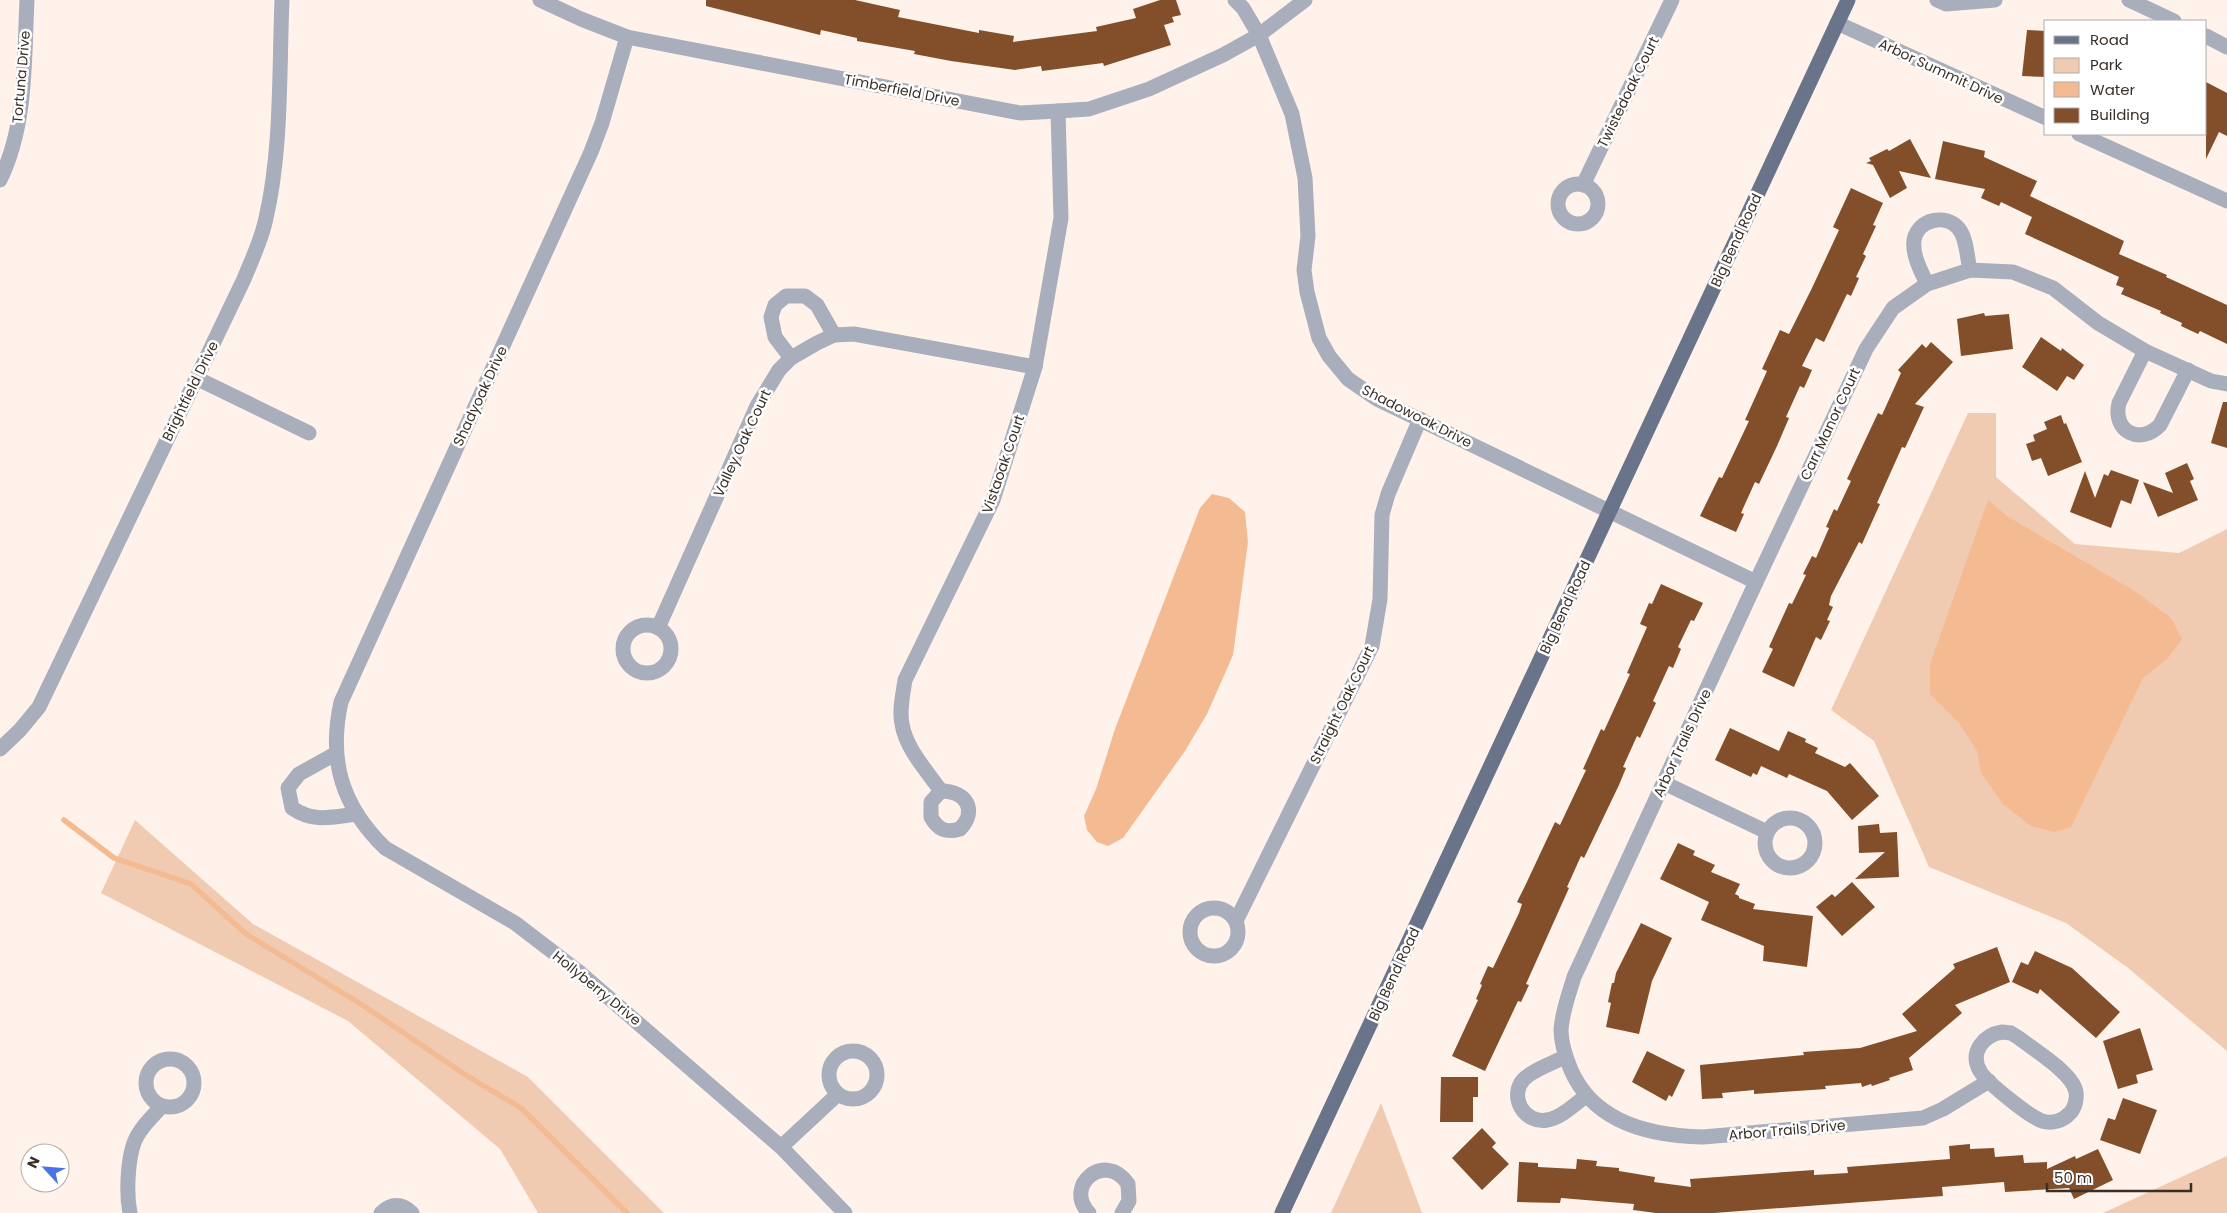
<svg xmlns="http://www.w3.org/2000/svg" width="2227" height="1213" font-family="Poppins,sans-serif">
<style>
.green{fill:#f1cbb1}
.water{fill:#f4ba92}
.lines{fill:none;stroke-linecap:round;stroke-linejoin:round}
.stream{stroke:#f4ba92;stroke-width:5.5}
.building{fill:#824f2a}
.street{stroke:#a8aebb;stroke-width:15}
.primary{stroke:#69748a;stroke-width:15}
.labels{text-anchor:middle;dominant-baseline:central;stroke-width:5;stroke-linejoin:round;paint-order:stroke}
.street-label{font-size:14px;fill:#3a2f27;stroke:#fff}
</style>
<rect width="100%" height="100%" fill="#fff2ea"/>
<!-- green -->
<g class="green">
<path d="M1968,413H1996V477L2075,544L2179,553L2227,529V1051L2128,968L2066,923L1929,867L1874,741L1831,710Z"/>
<path d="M135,820L253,924L528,1077L664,1213H538L500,1149L348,1021L101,893Z"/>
<path d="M1381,1103L1422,1213H1331Z"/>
<path d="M2227,1156V1213H2103Z"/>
</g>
<!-- water -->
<g class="water">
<path d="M1212,494L1229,498L1245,512L1248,542L1233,655L1207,714L1185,751L1123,838L1108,846L1097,842L1087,830L1084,816L1096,789L1115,729L1200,508Z"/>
<path d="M1988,500L2007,516L2136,592L2171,618L2182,639L2168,658L2143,678L2071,827L2055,832L2031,826L2003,804L1981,773L1977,751L1959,723L1930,694V664Z"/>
</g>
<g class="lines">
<!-- stream -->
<path class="stream" d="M64,820L114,858L191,884L246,934L364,1006L467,1076L521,1108L627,1213"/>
</g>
<!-- building -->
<g class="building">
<path d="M706,0H855L900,10L898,17L979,33V30L1014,36L1013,42L1097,31L1096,27L1136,18L1133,9L1160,0H1176L1181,15L1172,17L1174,22L1164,25L1171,45L1104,66L1103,63L1042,71L1041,66L1015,70L951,61L914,54L915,51L857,41V38L821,30L820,35L706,6Z"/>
<path d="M2027,30L2046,31V77L2022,76Z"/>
<path d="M2206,82L2227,93V136L2219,132L2206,159Z"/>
<path d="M1910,139L1931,178L1899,171L1907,188L1890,198L1873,165L1866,163L1871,161L1869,158L1887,149L1889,151Z"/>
<path d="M1943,141L1985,151L1984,157L2037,181L2030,196L2124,241L2119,254L2167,275L2166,277L2227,305V344L2200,331L2198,334L2181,326L2182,323L2160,313L2161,311L2121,294L2124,288L2116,285L2119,277L2025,234L2032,217L2001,202L1999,206L1981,198L1985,189L1935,179Z"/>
<path d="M1851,188L1883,203L1873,225L1876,226L1863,254L1866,256L1856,277L1859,278L1851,296L1847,294L1824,342L1816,338L1802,366L1812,370L1804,388L1800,386L1786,417L1789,418L1777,446L1759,484L1755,482L1741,513L1744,514L1736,532L1700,516L1719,477L1722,478L1749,421L1745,420L1767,371L1762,369L1780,330L1789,334L1812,288L1839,230L1833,227Z"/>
<path d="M1984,313L1985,316L2009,314L2013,349L1961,356L1957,319Z"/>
<path d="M2041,337L2061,351L2062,348L2084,365L2074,380L2067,376L2057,391L2022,367Z"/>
<path d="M1931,342L1953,362L1915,404L1924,407L1905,448L1902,447L1877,503L1880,504L1862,544L1859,542L1831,596L1829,605L1833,607L1827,620L1830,621L1821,640L1816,637L1794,687L1762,672L1773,649L1769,647L1789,603L1792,604L1806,575L1803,574L1812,556L1816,558L1829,528L1826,527L1834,509L1837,511L1851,481L1847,479L1878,413L1882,415L1901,373L1898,370L1922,344L1926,348Z"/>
<path d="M2223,402H2227V448L2211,443Z"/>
<path d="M2061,415L2064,424L2066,423L2082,462L2048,476L2041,458L2032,461L2026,444L2035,441L2033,435L2047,429L2044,422Z"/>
<path d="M2187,463L2194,479L2190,481L2198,500L2158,517L2143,482L2173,493L2165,473Z"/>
<path d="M2111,470L2139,480L2131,504L2121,500L2111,528L2070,512L2085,471L2095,498L2104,474L2108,476Z"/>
<path d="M1661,584L1703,603L1694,621L1691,620L1678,647L1681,649L1673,668L1669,666L1653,701L1656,703L1640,738L1637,736L1623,767L1626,768L1619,785L1584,858L1581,856L1567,887L1569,888L1526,984L1529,985L1521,1002L1518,1001L1485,1071L1452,1056L1478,1000L1476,999L1482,985L1480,984L1488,966L1493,968L1519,913L1522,904L1517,902L1525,886L1555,822L1560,825L1586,770L1583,769L1601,729L1604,731L1630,674L1627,673L1647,627L1640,624L1649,603L1652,604Z"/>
<path d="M1730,728L1779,751L1788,731L1806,739L1805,742L1818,748L1815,753L1845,767L1850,763L1879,796L1852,820L1827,791L1789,774L1787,778L1761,766L1757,775L1753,773L1751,777L1715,760Z"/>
<path d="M1879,824L1880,833L1897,832L1899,877L1855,879L1885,852L1859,853L1858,826Z"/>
<path d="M1678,843L1695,851L1693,855L1715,865L1711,872L1740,884L1735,894L1739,896V898L1755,904L1753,909L1813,916L1807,967L1763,961L1764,946L1701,920L1709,902L1660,879Z"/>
<path d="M1852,882L1875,907L1842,936L1816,907L1832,894L1835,897Z"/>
<path d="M1641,923L1672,938L1652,981L1639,1034L1606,1027L1611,1003L1608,1002L1612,983H1614L1616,973Z"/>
<path d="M1997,947L2010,982L1955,1005L1962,1013L1909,1058L1913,1070L1889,1078L1890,1080L1872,1086L1871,1084L1862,1087L1861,1083L1825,1086L1826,1089L1754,1094V1090L1722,1093L1723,1098L1702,1099L1700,1065L1804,1055L1803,1052L1860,1048L1917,1031L1902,1014L1955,968L1953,964Z"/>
<path d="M2035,951L2072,968L2120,1012L2096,1038L2040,989L2038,994L2012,982L2021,962L2028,965Z"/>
<path d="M2140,1028L2153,1070L2136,1075L2138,1083L2118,1089L2103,1041Z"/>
<path d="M1647,1051L1685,1070L1672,1097L1669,1095L1666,1101L1632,1082Z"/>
<path d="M1441,1077H1478V1097H1473V1122H1440Z"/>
<path d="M2123,1098L2157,1110L2140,1154L2100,1140L2108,1118L2115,1120Z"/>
<path d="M1482,1128L1496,1143L1492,1147L1509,1164L1482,1190L1452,1158Z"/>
<path d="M1970,1144V1149L1994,1148L1995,1157L2023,1155L2024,1163L2047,1162V1169L2075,1156L2076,1159L2098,1149L2113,1180L2074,1199L2069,1188L2005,1192L2004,1182L1942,1187L1943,1196L1714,1213H1656L1633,1210L1634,1204L1561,1198L1560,1203L1517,1202L1519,1162L1538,1163V1167L1576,1169L1577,1159L1597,1161L1596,1166L1619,1168V1171L1655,1177L1654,1182L1691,1187L1690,1179L1814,1170V1175L1848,1173L1847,1167L1950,1159L1949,1146Z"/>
</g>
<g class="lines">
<!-- street -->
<g class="street">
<path d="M540,0L581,19L627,37L1020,113L1058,111L1089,109L1149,89L1223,55L1259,35L1305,0"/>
<path d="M1235,0L1243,8L1259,35L1292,114L1305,178L1308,236L1304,270L1307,292L1319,338L1329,356L1348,379L1377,399L1756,582L1574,977C1569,994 1562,1012 1561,1030C1561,1043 1566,1058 1571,1070C1594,1123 1650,1136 1703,1137L1923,1118L1943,1109L1989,1081"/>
<path d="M1937,0L1946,4L1995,0"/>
<path d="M2129,0L2174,21"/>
<path d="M1837,23L2046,118"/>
<path d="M2206,36L2227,47"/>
<path d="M627,37L602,123L591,152L341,702C328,761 342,806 385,848L515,923L579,972L781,1147L845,1213"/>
<path d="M2079,134L2227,201"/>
<path d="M0,180C27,125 24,60 27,0"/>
<circle cx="1578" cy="204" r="20"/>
<path d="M1583,185L1672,0"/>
<path d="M1927,284C1921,271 1912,255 1914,240C1918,219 1946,213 1959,229C1967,239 1967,258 1970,270"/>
<path d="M2145,351L2119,403C2112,431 2140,446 2160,425L2188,370"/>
<path d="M791,358L775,337L771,317L775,305L786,296H805L817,305L834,335"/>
<path d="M196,378L309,433"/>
<path d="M1756,582L1866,349L1893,308L1927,284L1970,270L2013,272L2053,288L2098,323L2145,351L2211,381L2227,384"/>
<circle cx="647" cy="649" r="24"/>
<path d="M658,628L757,406L779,370L791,358L817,343L834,335L854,334L1035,367"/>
<path d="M0,749L20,730L39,707L244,279C252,259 262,239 266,218C282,149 279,71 282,0"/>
<path d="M335,754L299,774L288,788L292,808C314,823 332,817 357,814"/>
<path d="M1664,783L1767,832"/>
<path d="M941,791C927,771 906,749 902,724C899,710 903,694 905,680L993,500L1035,367L1061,218L1058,111"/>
<path d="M941,791C966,791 978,810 960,829C946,833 938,830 931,817V802Z"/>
<circle cx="1790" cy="843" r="25"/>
<circle cx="1214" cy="932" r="24"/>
<path d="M1236,921L1372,646L1380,599L1382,515L1388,494L1420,419"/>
<path d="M2002,1032L2011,1033L2019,1038C2034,1050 2073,1073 2076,1092C2077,1099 2075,1108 2070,1113C2063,1121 2052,1124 2042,1121C2030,1117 1986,1082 1980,1071C1969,1052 1984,1035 2002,1032Z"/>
<circle cx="853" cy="1075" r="24"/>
<path d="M1565,1057C1553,1063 1534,1069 1524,1079C1508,1096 1524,1124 1547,1120C1561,1118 1575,1104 1586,1096"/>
<circle cx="170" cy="1083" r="24"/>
<path d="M781,1147L838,1094"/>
<path d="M130,1213C126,1193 127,1150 139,1133C145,1123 154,1115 162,1106"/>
<path d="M381,1213C391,1203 402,1203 412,1213"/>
<path d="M1089,1213C1063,1186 1105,1150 1128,1184L1129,1201L1122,1213"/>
</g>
<!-- primary -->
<path class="primary" d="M1282,1213L1848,0"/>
</g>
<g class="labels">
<!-- street labels -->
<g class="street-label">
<text transform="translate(1941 71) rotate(25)">Arbor Summit Drive</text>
<text transform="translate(21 77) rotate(-85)">Tortuna Drive</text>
<text transform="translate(902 90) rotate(11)">Timberfield Drive</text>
<text transform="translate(1628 92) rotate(-64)">Twistedoak Court</text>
<text transform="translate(1736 240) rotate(-65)">Big Bend Road</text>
<text transform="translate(190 391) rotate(-64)">Brightfield Drive</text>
<text transform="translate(480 396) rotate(-65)">Shadyoak Drive</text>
<text transform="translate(1417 416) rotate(27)">Shadowoak Drive</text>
<text transform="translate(1830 424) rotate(-65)">Carr Manor Court</text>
<text transform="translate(742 443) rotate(-65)">Valley Oak Court</text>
<text transform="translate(1003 464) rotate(-71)">Vistaoak Court</text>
<text transform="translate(1565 607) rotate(-65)">Big Bend Road</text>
<text transform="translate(1342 705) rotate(-64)">Straight Oak Court</text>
<text transform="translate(1682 743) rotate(-65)">Arbor Trails Drive</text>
<text transform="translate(1394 974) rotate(-65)">Big Bend Road</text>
<text transform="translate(597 988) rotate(39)">Hollyberry Drive</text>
<text transform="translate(1787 1130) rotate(-5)">Arbor Trails Drive</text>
</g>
</g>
<!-- legend -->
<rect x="2044" y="20" width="162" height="115" fill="#ffffff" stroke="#b0aca9"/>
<rect x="2054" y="36" width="25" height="8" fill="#69748a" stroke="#b0aca9"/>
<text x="2090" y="45" font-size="15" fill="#3a2f27">Road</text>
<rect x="2054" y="58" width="25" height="15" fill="#f1cbb1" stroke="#b0aca9"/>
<text x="2090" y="70" font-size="15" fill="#3a2f27">Park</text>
<rect x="2054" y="82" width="25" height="15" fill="#f4ba92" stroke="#b0aca9"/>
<text x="2090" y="95" font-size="15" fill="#3a2f27">Water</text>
<rect x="2054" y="108" width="25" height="15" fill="#824f2a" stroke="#b0aca9"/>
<text x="2090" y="120" font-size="15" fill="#3a2f27">Building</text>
<!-- north arrow -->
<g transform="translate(45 1168) rotate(296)"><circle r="24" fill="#ffffff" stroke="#b0aca9"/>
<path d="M0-4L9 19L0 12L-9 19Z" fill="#4775e7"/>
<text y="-8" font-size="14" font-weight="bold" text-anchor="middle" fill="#3a2f27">N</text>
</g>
<!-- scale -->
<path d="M2047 1183v8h144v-8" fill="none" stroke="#3a2f27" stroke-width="2.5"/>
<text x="2054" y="1183" font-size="15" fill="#3a2f27" stroke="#ffffff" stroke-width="4" paint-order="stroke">50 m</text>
</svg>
